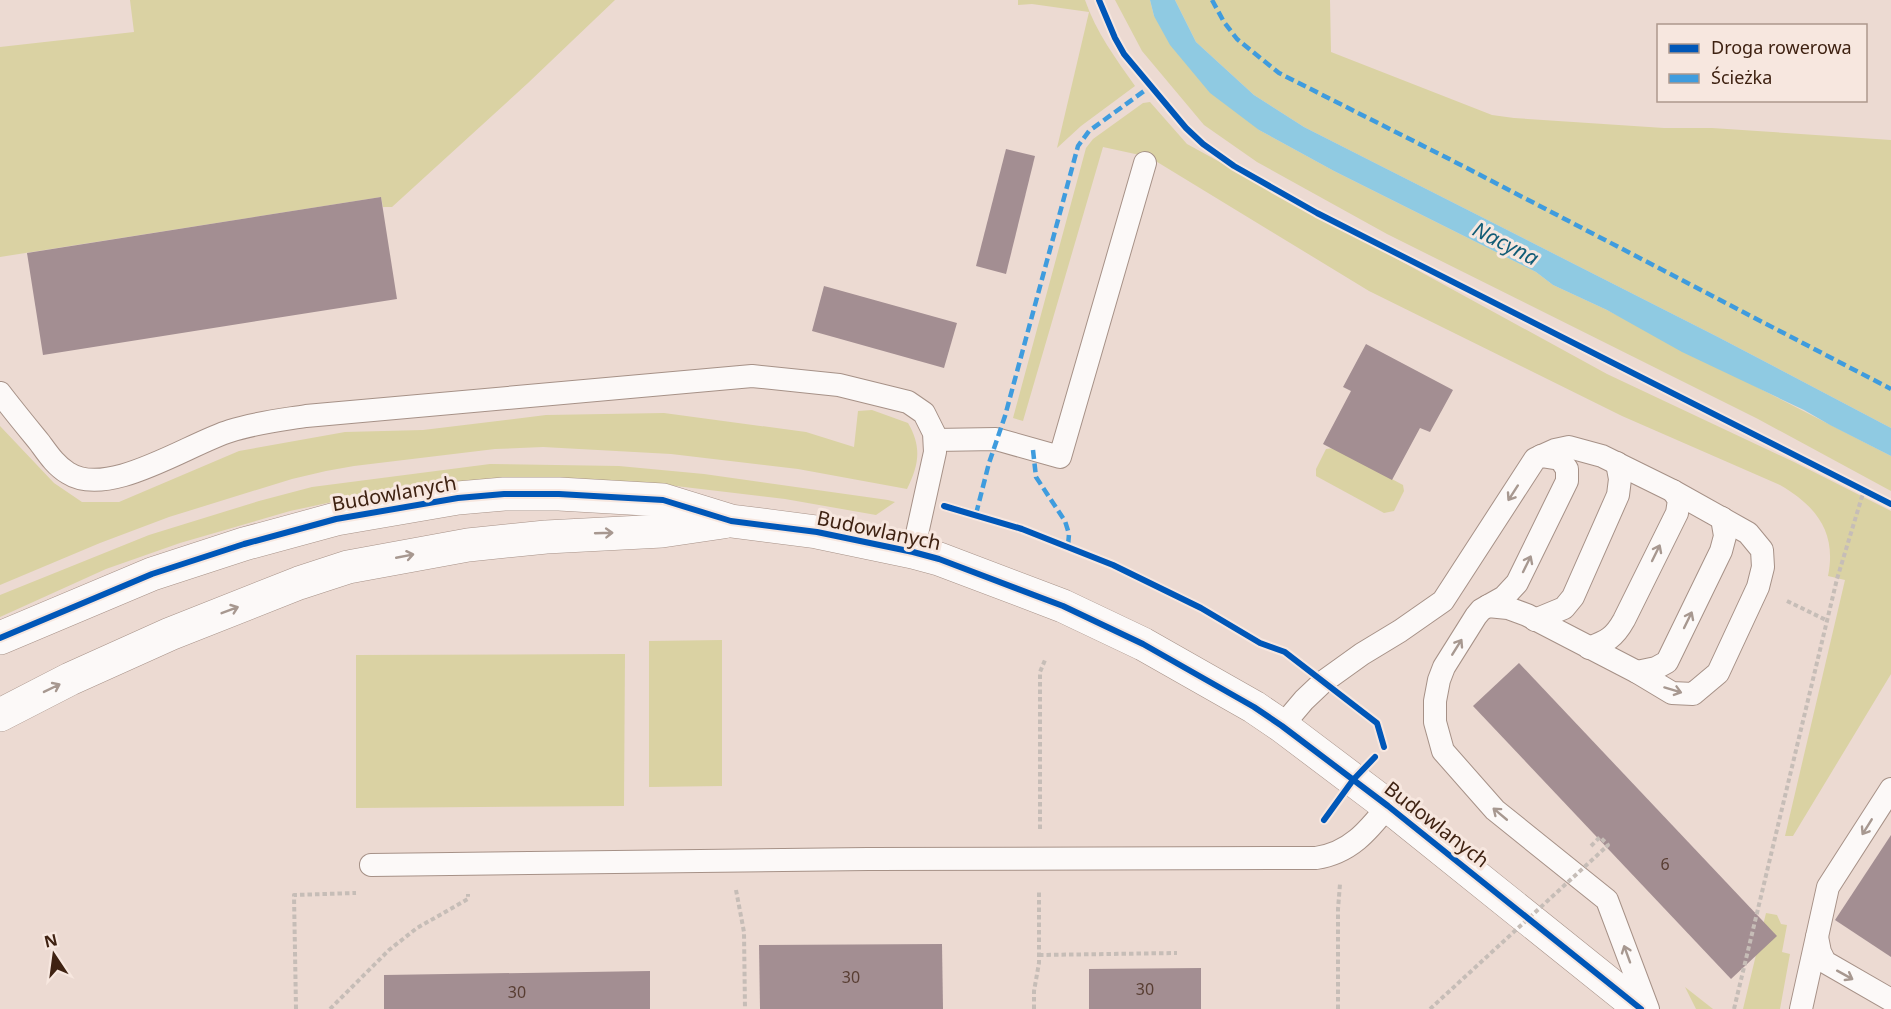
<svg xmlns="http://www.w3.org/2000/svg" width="1891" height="1009" font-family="'Noto Sans',sans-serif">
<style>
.green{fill:#dad2a3}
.water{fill:#8fcae2}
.building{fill:#a38e92}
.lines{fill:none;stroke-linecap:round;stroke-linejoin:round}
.lane-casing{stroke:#a69187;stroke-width:24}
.secondary-casing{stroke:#a69187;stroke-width:34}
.path{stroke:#c6bdb7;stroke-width:4;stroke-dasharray:4.5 3;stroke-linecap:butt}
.lane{stroke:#fcf9f8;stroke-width:22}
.secondary{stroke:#fcf9f8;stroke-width:33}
.path-bridge{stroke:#c6bdb7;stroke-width:4;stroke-dasharray:4.5 3;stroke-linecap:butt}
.quiet{stroke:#3f9cde;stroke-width:4.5;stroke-dasharray:9 4.5;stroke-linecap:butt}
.cycleway-casing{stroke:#f7e7df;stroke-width:10}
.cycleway{stroke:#0057b8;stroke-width:6}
.oneway{stroke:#a79890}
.labels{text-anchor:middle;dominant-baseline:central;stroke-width:6;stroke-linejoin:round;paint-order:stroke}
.number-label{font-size:16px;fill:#583d32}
.street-label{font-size:20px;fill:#3f2212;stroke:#f7e7df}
.water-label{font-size:21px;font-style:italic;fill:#125c76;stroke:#f7e7df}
</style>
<rect width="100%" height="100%" fill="#ecdad2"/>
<!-- green -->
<g class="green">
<path d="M130,0H615L528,83L392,207H383L381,197L0,257V47L134,32Z"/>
<path d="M1018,0H1085C1096,32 1116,59 1135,86L1081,126L1057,148L1089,12L1032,4L1018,5Z"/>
<path d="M1115,0H1150L1154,16L1259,130L1334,171L1536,272L1553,285L1607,310L1891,456V491L1758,419L1387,234L1257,162L1204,125L1142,51Z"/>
<path d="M1175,0H1330L1331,52L1492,115L1514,118L1664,128H1712L1891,140V428L1718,337L1304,127L1254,95L1196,42Z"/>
<path d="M1150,102L1187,144L1607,374L1794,462L1891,511V674L1793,836H1785L1845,580L1828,576C1837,532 1816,506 1780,485L1622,416L1369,291L1149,157L1103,147L1023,421L1013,418L1086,148L1093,139L1143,103Z"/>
<path d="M872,410L908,423C922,447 919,465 907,489L798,469L671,454L543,447L495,449L354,466L326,471L292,479L169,517L100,543L0,585V426L54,483L82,502H119L239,451L345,432L423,430L546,415L664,413L806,432L854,447L858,411Z"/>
<path d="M1334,448L1403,485L1404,491L1394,511L1384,513L1316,476V469L1326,449Z"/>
<path d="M490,464L619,466L704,474L888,500L895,502L876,515L785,499L642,482L396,492L332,502L290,511L180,543L106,569L0,617V595L149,535L259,501L312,487Z"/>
<path d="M722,640V786L649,787V641Z"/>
<path d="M625,654L624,806L356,808V655Z"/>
<path d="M1766,913L1777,915L1781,924L1787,925L1782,952L1790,954L1780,1009H1743Z"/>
<path d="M1685,987L1713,1009H1696Z"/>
</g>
<!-- water -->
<path class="water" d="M1150,0H1175L1196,42L1254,95L1304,127L1718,337L1891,428V456L1830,425L1804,410L1682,352L1607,310L1553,285L1536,272L1334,171L1259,130L1210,93L1170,45L1154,16Z"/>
<!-- building -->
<g class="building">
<path d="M1006,149L1035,156L1006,274L976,266Z"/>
<path d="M381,197L397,299L43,355L27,253Z"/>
<path d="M824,286L957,323L944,368L812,331Z"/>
<path d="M1366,344L1453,390L1430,432L1420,428L1392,480L1323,444L1351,391L1343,387Z"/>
<path d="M1519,663L1777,936L1731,979L1473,706Z"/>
<path d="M1891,835V957L1835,920Z"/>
<path d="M942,944L943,1009H760L759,945Z"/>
<path d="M1201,968V1009H1089V969Z"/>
<path d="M650,971V1009H384V975Z"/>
</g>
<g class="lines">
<defs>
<g id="lane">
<path d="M0,393C13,410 27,427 40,443C48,454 56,466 68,473C108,499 188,444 230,431C254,423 281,420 306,416L752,376L839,385L908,402L924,413L934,433L935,452L913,552"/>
<path d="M935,440L996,439L1060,457L1145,163"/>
<path d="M1488,606L1504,597L1517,583L1567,481V469L1560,459L1541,456"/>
<path d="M1535,620L1564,608L1573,597L1618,495L1620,479L1617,463"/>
<path d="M1589,648C1607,641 1614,638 1624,620L1677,513L1679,500L1673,491"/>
<path d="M1637,672L1656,668L1667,662L1721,551L1725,536L1722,518"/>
<path d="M1282,726L1304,700L1323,682L1362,654L1400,631L1443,601L1535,459L1555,450L1569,447L1602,456L1673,491L1748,533L1762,550L1763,567L1758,587L1718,673L1693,694L1672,693L1637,672L1527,615L1508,608L1488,606L1481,610L1476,616L1444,667L1439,680L1435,701V722L1443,751L1495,810L1607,900L1648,1009"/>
<path d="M371,865L868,859L1316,858C1350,853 1368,831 1388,806"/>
<path d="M1817,937L1820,952L1825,962L1891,1000"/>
<path d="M1801,1009L1828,887L1891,789"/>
</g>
<g id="secondary">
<path d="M0,638L152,574L244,544L336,519L458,498L504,494H559L663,500L731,521L817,532L913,552L939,559L1063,606L1143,644L1254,707L1282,726L1388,806L1641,1009"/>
<path d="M0,715L70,679L170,634L299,583L348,567L468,545L546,537L662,531L723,522"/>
</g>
</defs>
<!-- lane casing -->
<use href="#lane" class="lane-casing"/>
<!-- secondary casing -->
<use href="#secondary" class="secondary-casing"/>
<!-- path -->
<g class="path">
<path d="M1787,601L1826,620"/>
<path d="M1040,829V672L1045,660"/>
<path d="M1591,846L1600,837L1608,845L1605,848"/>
<path d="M736,890L744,932L745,1009"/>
<path d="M1039,955L1177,953"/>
<path d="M296,1009L294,895L356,893"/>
<path d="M330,1009L389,950L417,928L468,899V894"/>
<path d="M1034,1009V991L1039,963V891"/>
<path d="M1338,1009V909L1340,884"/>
<path d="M1734,1009L1837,579L1864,490"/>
</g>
<!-- lane -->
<use href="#lane" class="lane"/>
<!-- secondary -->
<use href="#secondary" class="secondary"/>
<!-- path-bridge -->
<path class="path-bridge" d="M1430,1009L1605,848"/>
<!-- quiet -->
<g class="quiet">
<path d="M1212,0L1224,22L1237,39L1279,73L1463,166L1891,389"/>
<path d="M1033,450L1036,477L1065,521L1069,534L1068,546"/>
<path d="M976,514L989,463L1005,416L1078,146L1089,131L1151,86"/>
</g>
<defs>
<g id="cycleway">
<path d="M1099,0L1115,38L1124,54L1186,128L1203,144L1234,166L1317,213L1891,504"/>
<path d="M944,506L1022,529L1113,565L1201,608L1260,643L1285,652L1377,723L1384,747"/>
<path d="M0,638L152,574L244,544L336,519L458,498L504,494H559L663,500L731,521L817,532L913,552L939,559L1063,606L1143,644L1254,707L1282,726L1388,806L1641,1009"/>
<path d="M1324,820L1353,780L1375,757"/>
</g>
</defs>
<!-- cycleway casing -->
<use href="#cycleway" class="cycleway-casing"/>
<!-- cycleway -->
<use href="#cycleway" class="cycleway"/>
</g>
<!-- one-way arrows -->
<defs><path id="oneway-shaft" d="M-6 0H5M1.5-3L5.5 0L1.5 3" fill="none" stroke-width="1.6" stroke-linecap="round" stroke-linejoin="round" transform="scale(1.5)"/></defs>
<g class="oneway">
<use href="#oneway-shaft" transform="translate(1513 493) rotate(123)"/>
<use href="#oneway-shaft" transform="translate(604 533) rotate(-2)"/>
<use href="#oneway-shaft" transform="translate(1656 553) rotate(-64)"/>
<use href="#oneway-shaft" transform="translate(405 556) rotate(-11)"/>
<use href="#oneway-shaft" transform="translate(1527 564) rotate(-64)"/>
<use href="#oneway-shaft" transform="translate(230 610) rotate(-21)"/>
<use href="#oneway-shaft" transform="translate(1688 620) rotate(-64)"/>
<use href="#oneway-shaft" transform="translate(1457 647) rotate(-58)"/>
<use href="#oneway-shaft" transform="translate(52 688) rotate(-26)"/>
<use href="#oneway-shaft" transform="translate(1673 690) rotate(17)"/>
<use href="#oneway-shaft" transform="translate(1500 814) rotate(-140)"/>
<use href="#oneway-shaft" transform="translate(1867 827) rotate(122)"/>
<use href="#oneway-shaft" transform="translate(1627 954) rotate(-110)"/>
<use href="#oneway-shaft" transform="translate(1845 975) rotate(29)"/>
</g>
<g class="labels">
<!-- number labels -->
<g class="number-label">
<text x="1665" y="864">6</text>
<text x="851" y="977">30</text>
<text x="1145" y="989">30</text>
<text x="517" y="992">30</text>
</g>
<!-- street labels -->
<g class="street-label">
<text transform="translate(394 493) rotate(-10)">Budowlanych</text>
<text transform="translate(879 530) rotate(12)">Budowlanych</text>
<text transform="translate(1437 824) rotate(38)">Budowlanych</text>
</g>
<!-- water labels -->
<g class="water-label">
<text transform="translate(1506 243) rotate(27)">Nacyna</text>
</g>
</g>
<!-- legend -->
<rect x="1657" y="24" width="210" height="78" fill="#f7e7df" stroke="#ad988d" stroke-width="1.5"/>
<rect x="1669" y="44" width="30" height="9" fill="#0057b8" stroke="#ad988d" stroke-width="1.5"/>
<text x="1711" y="54" font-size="18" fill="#3f2212">Droga rowerowa</text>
<rect x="1669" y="74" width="30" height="9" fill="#3f9cde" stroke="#ad988d" stroke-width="1.5"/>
<text x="1711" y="84" font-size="18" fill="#3f2212">Ścieżka</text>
<!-- north arrow -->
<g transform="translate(54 955) rotate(347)" stroke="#f7e7df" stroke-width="4.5" paint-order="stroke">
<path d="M0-4.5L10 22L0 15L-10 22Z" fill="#3f2212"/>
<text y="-9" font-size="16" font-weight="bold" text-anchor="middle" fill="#3f2212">N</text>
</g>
</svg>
